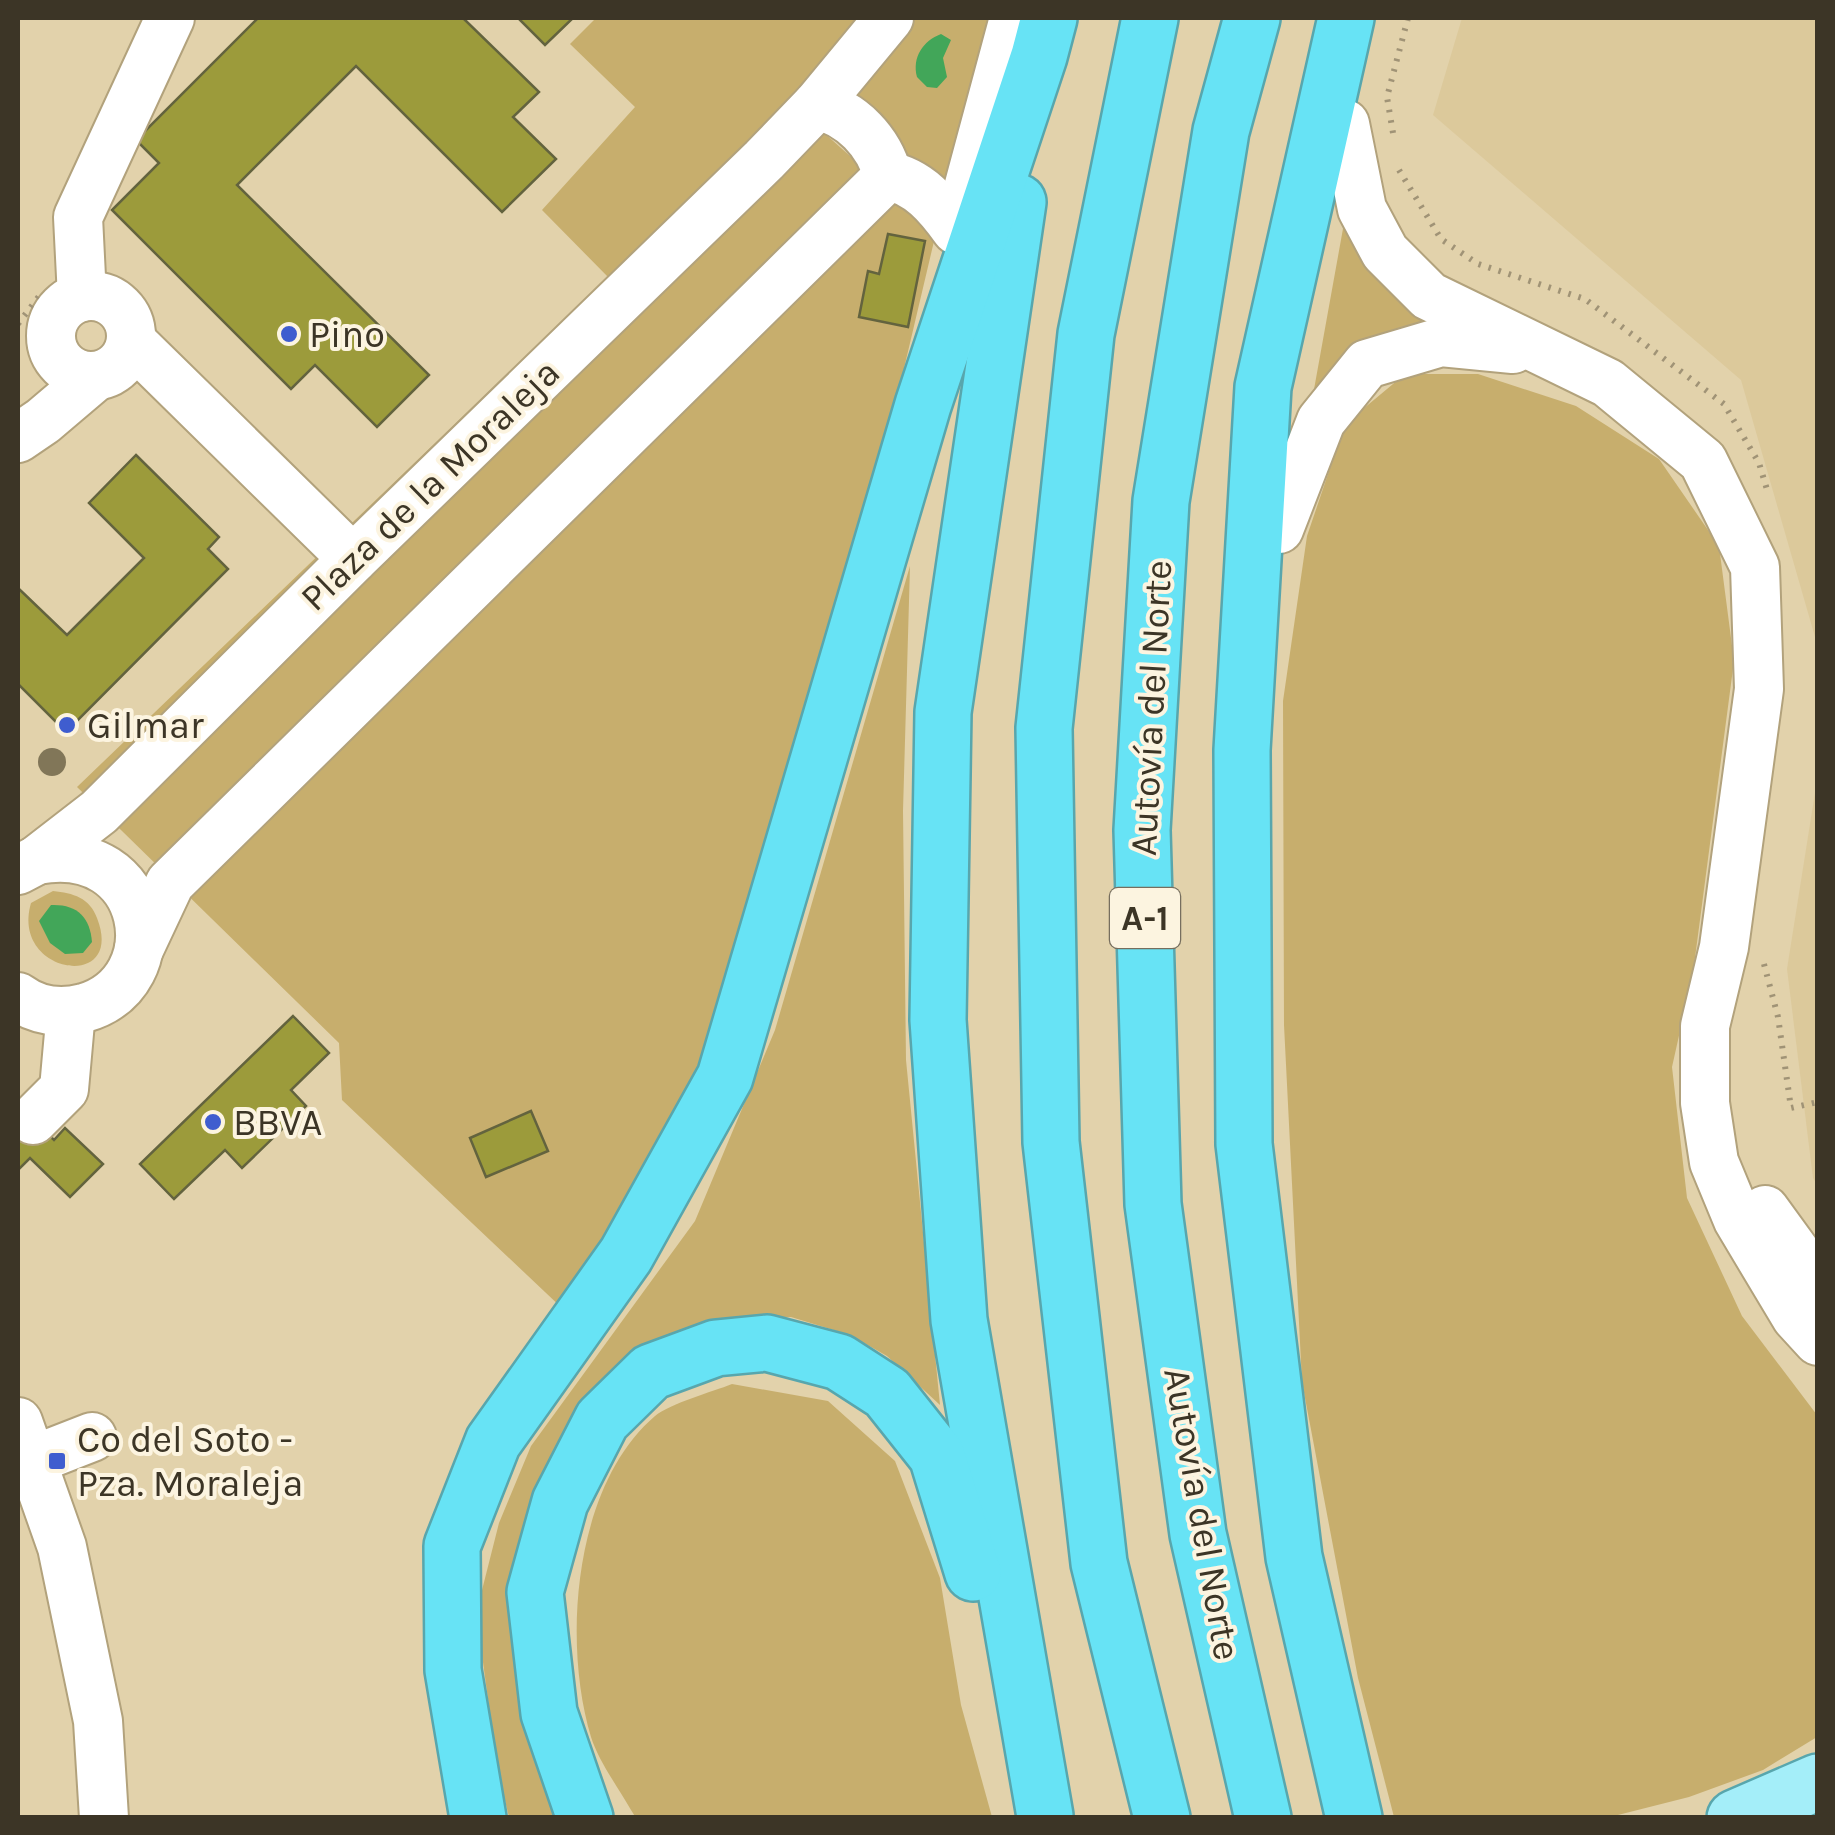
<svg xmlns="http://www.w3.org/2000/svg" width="1835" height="1835" font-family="Karla,sans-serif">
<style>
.built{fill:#dcc99b}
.green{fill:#c7ae6d}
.water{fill:#42a659}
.building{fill:#9c9b3b;stroke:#63633e;stroke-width:2.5}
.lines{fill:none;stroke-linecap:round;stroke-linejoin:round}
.minor-casing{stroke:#b2a27c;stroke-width:52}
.major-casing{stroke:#58a6ad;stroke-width:60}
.highway-casing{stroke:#58a6ad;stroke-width:60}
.path{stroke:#a09376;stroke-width:6;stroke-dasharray:2.5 8;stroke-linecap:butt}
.minor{stroke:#fff;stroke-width:48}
.major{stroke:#a4eef9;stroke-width:55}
.highway{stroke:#67e3f5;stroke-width:55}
.tree{fill:#817658}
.poi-dot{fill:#3f5dcf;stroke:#fcf4e0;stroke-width:4}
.labels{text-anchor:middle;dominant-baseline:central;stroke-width:8;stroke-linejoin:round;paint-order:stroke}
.shield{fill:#fcf4e0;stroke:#766e5e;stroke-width:2.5}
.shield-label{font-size:35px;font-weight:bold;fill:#3c3526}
.poi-label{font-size:38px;fill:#3c3526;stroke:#fcf4e0;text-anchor:start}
.street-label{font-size:38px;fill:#3c3526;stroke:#fcf4e0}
</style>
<rect width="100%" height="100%" fill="#e2d2ab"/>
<!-- built -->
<g class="built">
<path d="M1462,18H1817V644L1741,380L1433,115Z"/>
<path d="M1817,780V1184L1813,1178L1787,969Z"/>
</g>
<!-- green -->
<g class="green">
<path d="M596,18H866L794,106L916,215L935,237L889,432L704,1066L564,1310L342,1100L339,1043L77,787L608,277L542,210L635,107L570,44Z"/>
<path d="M916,18H994L947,178L942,181L913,161L854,103L855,92Z"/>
<path d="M1346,212L1435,320C1372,331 1358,353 1313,395Z"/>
<path d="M1405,374H1478L1576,406L1659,459L1719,546L1734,661L1693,973L1672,1067L1687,1198L1742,1316L1817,1415V1737L1763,1770L1689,1797L1610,1817H1394L1358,1678L1302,1382L1284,1025L1283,701L1307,536L1345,424Z"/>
<path d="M910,566L903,811L906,1060L940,1405L887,1356L850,1335L791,1317L710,1322L551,1466L567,1817H509L498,1772L482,1655L479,1602L499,1523L531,1446L695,1221L775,1030Z"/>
<path d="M53,891C73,893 90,898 97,918C126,992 10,975 31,903Z"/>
<path d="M732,1384L828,1401L895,1461L940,1578L961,1705L992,1817L636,1818L631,1810C618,1787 599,1762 591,1737C562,1641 574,1485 655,1416C671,1403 712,1392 732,1384Z"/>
</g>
<!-- water -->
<g class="water">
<path d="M941,34L951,40L943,58L947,77L937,88L927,87L917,77C912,57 923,41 941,34Z"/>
<path d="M51,905C77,904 90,917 92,942L83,953L65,954L50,943L39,921Z"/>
</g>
<!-- building -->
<g class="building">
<path d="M258,18H463L539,92L513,117L556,159L502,212L356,66L237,185L429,375L377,427L315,365L291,389L112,210L159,163L136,140Z"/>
<path d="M518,18H573L545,45Z"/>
<path d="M888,234L925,241L908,327L859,317L868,271L879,274Z"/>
<path d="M136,455L219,537L208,549L228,569L66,732L18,684V588L67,635L144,558L89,503Z"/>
<path d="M293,1016L329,1053L291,1090L306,1106L242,1168L225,1150L174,1199L140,1164Z"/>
<path d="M18,1105L54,1140L65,1128L103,1164L70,1197L30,1158L18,1170Z"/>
<path d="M531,1111L548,1151L486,1177L470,1138Z"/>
</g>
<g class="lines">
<defs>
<g id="minor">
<path d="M817,105C852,113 879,142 888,176"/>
<path d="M1345,124L1362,209L1385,252L1429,296L1608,383L1703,461L1755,567L1759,689L1724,947L1705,1026V1103L1714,1162L1738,1220L1796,1317L1818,1341"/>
<path d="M888,176C918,181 939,206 956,230"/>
<path d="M959,222L1014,18"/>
<circle cx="91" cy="336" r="40"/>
<path d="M82,297L78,217L170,18"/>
<path d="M131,341L353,559"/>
<path d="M18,438L43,421L96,376"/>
<path d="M1279,529L1321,421L1367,364L1441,342L1513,349"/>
<path d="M18,870L37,860L99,812L353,559L764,160L817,105L889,18"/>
<path d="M139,949L170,883L888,176"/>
<path d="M18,997C37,1011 61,1014 84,1008C175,982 152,838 37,860"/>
<path d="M33,1120L64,1089L71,1011"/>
<path d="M1765,1210L1818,1283"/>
<path d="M18,1422L62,1547L98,1721L104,1818"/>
<path d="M33,1460L92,1437"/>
</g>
<path id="major" d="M1735,1818L1818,1782"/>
<g id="highway">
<path d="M1150,18L1086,334L1044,728L1051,1142L1099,1563L1162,1818"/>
<path d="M1252,18L1221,131L1161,501L1142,830L1153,1204L1198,1534L1263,1818"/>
<path d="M1346,18L1263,387L1242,750L1244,1144L1294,1557L1354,1818"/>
<path d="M1018,202L943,712L938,1020L959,1320L1045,1816"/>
<path d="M478,1818L453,1670L452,1546L493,1442L626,1255L725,1077L923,405L1039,56L1049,18"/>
<path d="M585,1818L549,1713L535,1592L560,1502L602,1420L651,1372L716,1348L767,1343L839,1362L887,1393L937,1456L973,1573"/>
</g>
</defs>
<!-- minor casing -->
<use href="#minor" class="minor-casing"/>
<!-- major casing -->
<use href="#major" class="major-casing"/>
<!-- highway casing -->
<use href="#highway" class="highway-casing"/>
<!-- path -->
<g class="path">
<path d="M1393,133L1387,97L1408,18"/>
<path d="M1399,170L1441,239L1478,264L1585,299L1724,404L1759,463L1768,493"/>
<path d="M18,324L40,295"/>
<path d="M1764,964L1778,1017L1791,1108L1818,1102"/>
</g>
<!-- minor -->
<use href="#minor" class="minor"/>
<!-- major -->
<use href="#major" class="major"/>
<!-- highway -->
<use href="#highway" class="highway"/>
</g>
<!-- trees -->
<circle class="tree" cx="52" cy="762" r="14"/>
<!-- markers -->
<g class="poi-dot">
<circle cx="289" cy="334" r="10"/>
<circle cx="67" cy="725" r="10"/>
<circle cx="213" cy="1122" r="10"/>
<rect x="47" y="1451" width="20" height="20" rx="5"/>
</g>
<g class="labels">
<!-- shield labels -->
<rect class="shield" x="1110" y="888" width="70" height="60" rx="8"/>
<g class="shield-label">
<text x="1145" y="918">A-1</text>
</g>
<!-- poi labels -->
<g class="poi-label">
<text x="309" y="334">Pino</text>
<text x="87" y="725">Gilmar</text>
<text x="233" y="1122">BBVA</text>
<text x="77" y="1439">Cº del Soto -<tspan x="77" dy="44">Pza. Moraleja</tspan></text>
</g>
<!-- street labels -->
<g class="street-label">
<text transform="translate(430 485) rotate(-44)">Plaza de la Moraleja</text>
<text transform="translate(1151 708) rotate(-87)">Autovía del Norte</text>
<text transform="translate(1202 1514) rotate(80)">Autovía del Norte</text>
</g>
</g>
<!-- border -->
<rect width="1835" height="1835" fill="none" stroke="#3c3526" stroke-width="40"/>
</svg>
